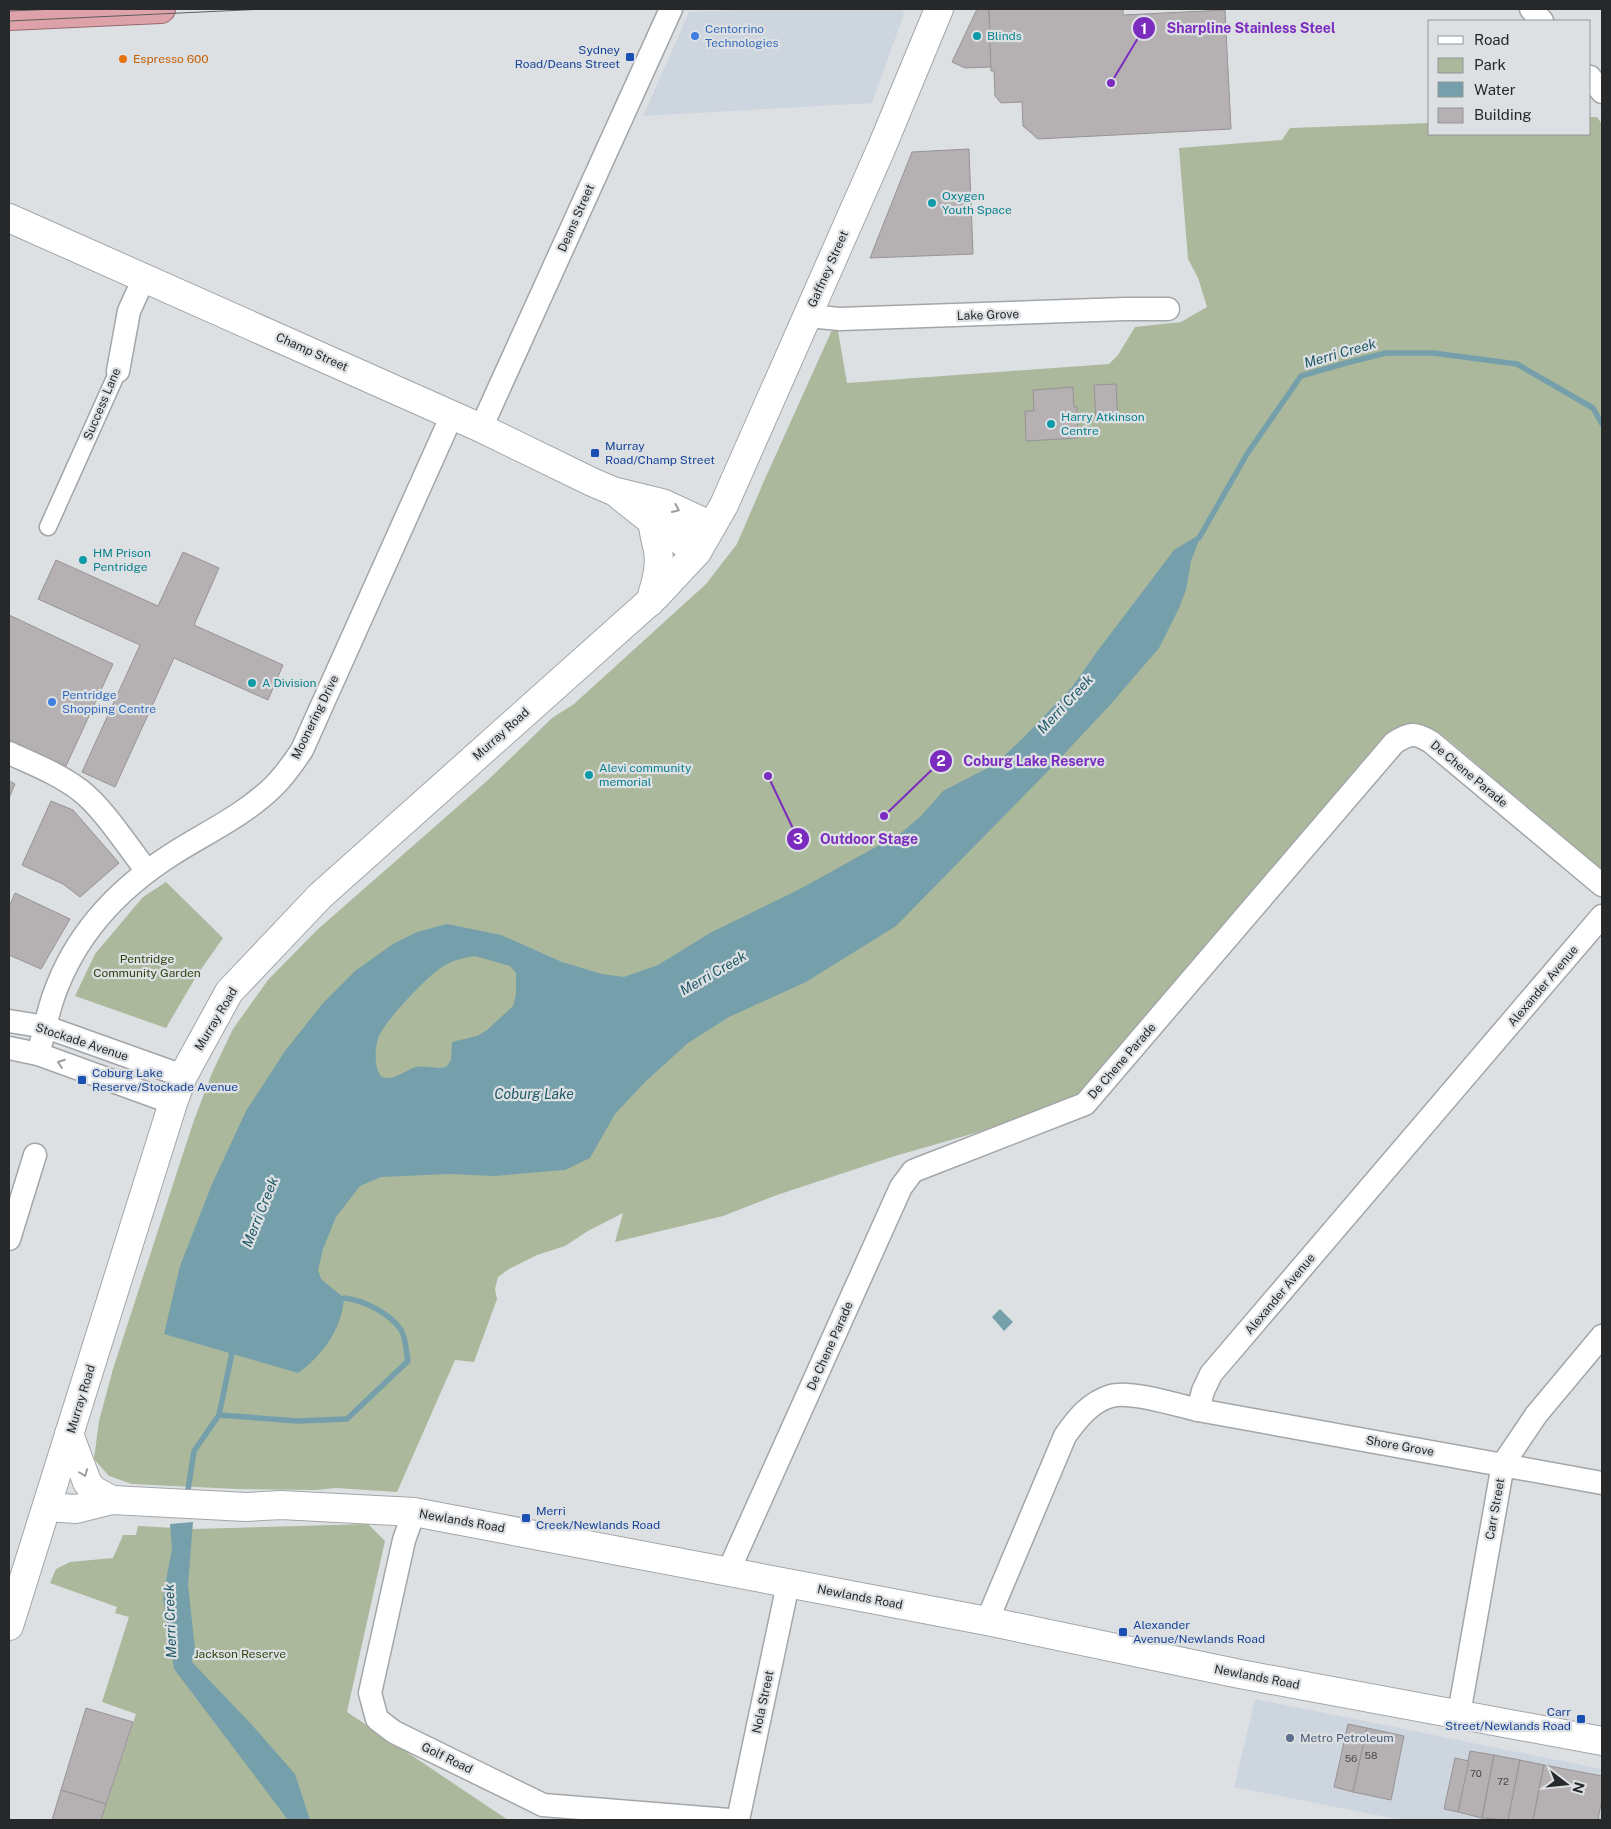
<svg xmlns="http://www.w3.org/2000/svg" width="1611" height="1829" font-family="'Public Sans',sans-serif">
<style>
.built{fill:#cdd5df}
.green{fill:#abb89b}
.water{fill:#75a0ab;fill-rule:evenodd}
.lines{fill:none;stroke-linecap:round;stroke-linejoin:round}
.stream{stroke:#75a0ab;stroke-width:5.5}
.building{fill:#b5b0b2;stroke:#979394}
.pedestrian-casing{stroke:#a3a6a9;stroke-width:19}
.minor-casing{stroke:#a3a6a9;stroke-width:25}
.tertiary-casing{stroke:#a3a6a9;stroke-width:30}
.secondary-casing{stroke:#a3a6a9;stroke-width:30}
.trunk-casing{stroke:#98686f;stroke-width:30}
.pedestrian{stroke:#fff;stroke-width:16}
.minor{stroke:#fff;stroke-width:22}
.tertiary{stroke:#fff;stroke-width:28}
.secondary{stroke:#fff;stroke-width:28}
.trunk{stroke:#dea2aa;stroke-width:28}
.tram{stroke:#5c5e60;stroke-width:1}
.oneway{stroke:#9e9e9f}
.shop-dot{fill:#3f7fe0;stroke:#dde0e3;stroke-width:2}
.culture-dot{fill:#0f9aa8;stroke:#dde0e3;stroke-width:2}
.transit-dot{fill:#1a4fb4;stroke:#dde0e3;stroke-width:2}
.food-dot{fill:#e8710a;stroke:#dde0e3;stroke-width:2}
.service-dot{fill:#5c6f8a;stroke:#dde0e3;stroke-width:2}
.labels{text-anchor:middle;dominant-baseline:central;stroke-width:4.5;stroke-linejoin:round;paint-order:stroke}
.number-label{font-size:10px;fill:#4a4a4c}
.shop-label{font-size:12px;fill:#366cbe;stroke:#dde0e3;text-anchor:start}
.culture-label{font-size:12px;fill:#0d838f;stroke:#dde0e3;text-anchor:start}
.transit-label{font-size:12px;fill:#164399;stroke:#dde0e3;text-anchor:start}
.food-label{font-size:12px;fill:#c56008;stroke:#dde0e3;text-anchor:start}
.street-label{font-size:12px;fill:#27282a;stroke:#dde0e3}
.park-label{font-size:12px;fill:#314411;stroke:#dde0e3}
.service-label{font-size:12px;fill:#4e5e75;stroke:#dde0e3;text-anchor:start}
.water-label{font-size:14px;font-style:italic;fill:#1d5865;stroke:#dde0e3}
.leader{fill:none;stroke:#7b2cbf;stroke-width:2}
.callout-dot{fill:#7b2cbf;stroke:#dde0e3;stroke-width:2}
.mark-label{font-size:15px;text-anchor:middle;font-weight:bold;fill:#fff}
.callout-label{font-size:14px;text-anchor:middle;font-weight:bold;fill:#7b2cbf;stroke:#dde0e3;stroke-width:4.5;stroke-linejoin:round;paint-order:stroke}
</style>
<rect width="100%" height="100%" fill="#dde0e3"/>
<!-- built -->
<g class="built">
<path d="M760,9H902L904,14L872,103L643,116L689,12Z"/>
<path d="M1255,1699L1602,1769L1601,1820H1402L1234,1787Z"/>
</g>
<!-- green -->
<g class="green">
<path d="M1590,117H1597L1602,124V870L1446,738L1433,730L1407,724L1388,735L1073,1105L895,1156L777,1195L723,1216L615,1242L623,1213L588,1231L565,1246L537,1255L509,1269L498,1277L495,1289L497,1299L474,1362L455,1360L397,1492L336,1488L316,1490L237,1489L132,1484L109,1476L94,1459L99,1421L113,1369L193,1123L212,1073L233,1029L268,980L317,930L488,780L552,718L574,704L706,584L737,544L764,481L832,330L838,331L847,383L1109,364L1118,355L1135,327L1181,322L1207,307L1198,278L1188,259L1179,148L1282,140L1290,128L1430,123V134H1590Z"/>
<path d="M166,882L223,938L197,975L166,1028L75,996L95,954L143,897Z"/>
<path d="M368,1524L385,1541L347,1712L508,1820H101L136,1714L102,1702L129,1617L115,1613L117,1607L50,1583L56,1569L70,1562L113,1558L123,1535H136L138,1526L193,1529Z"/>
</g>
<!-- water -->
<g class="water">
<path d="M1202,533L1191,561L1186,590L1179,608L1159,648L1110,705L1053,766L896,926L806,982L729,1017L688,1043L645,1082L615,1114L590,1158L565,1170L494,1176L450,1174L381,1177L360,1186L336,1217L323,1249L318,1270L321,1279L344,1298C342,1329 322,1356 298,1373L164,1334L180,1266L212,1184L246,1111L285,1051L323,1003L355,971L393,944L417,932L447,924L501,935L562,962L602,974L624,977L658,965L710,933L798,890L901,833L921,816L943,791L995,764L1022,739L1072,687L1099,649L1174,550ZM475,956L510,966L516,973V994L513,1006L487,1030L477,1036L452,1042L451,1060L446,1067C435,1070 425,1064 413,1068C403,1072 393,1081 382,1077C373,1069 375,1046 379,1036C386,1020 424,980 439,969C450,961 461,958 475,956Z"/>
<path d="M1000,1309L1013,1322L1004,1331L992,1317Z"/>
<path d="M193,1522L188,1585L195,1649L192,1662L252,1725L295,1774L310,1820H288L174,1669L163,1598L172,1548L170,1524Z"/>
</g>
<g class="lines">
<!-- stream -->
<g class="stream">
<path d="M1199,538L1247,454L1301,376L1346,363L1386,353H1433L1517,364L1593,408L1602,424"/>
<path d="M219,1415L297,1421L347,1419L408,1361C406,1352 406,1337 401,1330C390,1313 363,1300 344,1298"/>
<path d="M187,1496L194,1451L219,1415L233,1348"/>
</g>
</g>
<!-- building -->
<g class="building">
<path d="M977,9H989L991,67L965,68L952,62Z"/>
<path d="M989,9H1123V15L1225,10L1231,129L1038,139L1023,126L1022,102L1001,103L995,96L994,71H991Z"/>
<path d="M969,149L973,254L870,258L912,152Z"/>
<path d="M1116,384L1118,421L1096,422L1094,385Z"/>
<path d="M1073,387L1074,407H1077L1078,438L1026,441L1025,411H1034L1033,390Z"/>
<path d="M183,552L219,568L194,625L283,665L268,700L174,658L115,787L82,772L140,645L38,599L56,560L158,606Z"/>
<path d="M9,615L113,664L66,766L9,740Z"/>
<path d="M9,781L15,784L9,798Z"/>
<path d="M51,801L73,810L119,863L80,897L63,884L22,865Z"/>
<path d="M15,893L70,919L41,969L9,955V907Z"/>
<path d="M86,1708L133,1722L106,1804L61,1790Z"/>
<path d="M1348,1724L1367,1728L1353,1792L1334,1787Z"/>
<path d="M1367,1728L1404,1736L1391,1800L1353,1792Z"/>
<path d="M1470,1751L1494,1755L1482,1818L1458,1812Z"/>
<path d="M1494,1755L1520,1760L1508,1820L1482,1818Z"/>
<path d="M1455,1758L1469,1761L1458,1812L1444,1809Z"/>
<path d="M1520,1760L1544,1765L1533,1820H1508Z"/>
<path d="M1544,1765L1602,1776V1798L1598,1820H1533Z"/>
<path d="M61,1790L106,1804L101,1820H52Z"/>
</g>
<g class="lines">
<defs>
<path id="pedestrian" d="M48,527L118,371"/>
<g id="minor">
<path d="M1531,9L1542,21"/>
<path d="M1590,77L1602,92"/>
<path d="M807,316L840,319L1125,309H1168"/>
<path d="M118,371L129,311L144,278"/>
<path d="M481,428L671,9"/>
<path d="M9,753C33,764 59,774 81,791C104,809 128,847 147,871"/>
<path d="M9,1021L46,1027L183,1076"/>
<path d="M9,1048L38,1054L173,1103"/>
<path d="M38,1054C44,1034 47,1014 54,995C75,935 118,889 171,855C205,833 245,815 274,786C285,775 294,762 302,750L452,415"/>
<path d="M9,1239L35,1155"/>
<path d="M1198,1410L1602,1483"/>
<path d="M414,1512L404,1540L370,1693L377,1719L394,1732L543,1805L729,1820"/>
<path d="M728,1572L901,1187L913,1171L1085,1104L1394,743C1409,733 1415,732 1431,742L1602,885"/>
<path d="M987,1621L1065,1436C1076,1420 1090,1402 1111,1396C1130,1390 1177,1405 1198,1410L1203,1391L1211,1374L1602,916"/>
<path d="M1459,1714L1503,1464L1536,1415L1602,1336"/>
<path d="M738,1820L788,1584"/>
</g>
<g id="tertiary">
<path d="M9,218L481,428L592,482L613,491L662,503L712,526"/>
<path d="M620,496L653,522L697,552"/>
<path d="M650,602C655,586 661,568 658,550C656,540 653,533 653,522"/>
<path d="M69,1434L87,1482L93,1490L112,1500"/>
<path d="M47,1507L76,1509L112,1500L246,1507L281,1505L414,1512L987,1621L1240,1674L1602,1741"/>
</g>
<path id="secondary" d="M9,1626L173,1103L183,1076L229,992L320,896L656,596L697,552L724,505L881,149L939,9"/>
<path id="trunk" d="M9,16L161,9"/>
</defs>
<!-- pedestrian casing -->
<use href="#pedestrian" class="pedestrian-casing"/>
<!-- minor casing -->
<use href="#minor" class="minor-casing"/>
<!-- tertiary casing -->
<use href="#tertiary" class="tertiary-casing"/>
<!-- secondary casing -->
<use href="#secondary" class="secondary-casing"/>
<!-- trunk casing -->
<use href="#trunk" class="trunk-casing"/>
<!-- pedestrian -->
<use href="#pedestrian" class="pedestrian"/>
<!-- minor -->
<use href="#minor" class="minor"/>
<!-- tertiary -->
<use href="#tertiary" class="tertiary"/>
<!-- secondary -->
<use href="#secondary" class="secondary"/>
<!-- trunk -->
<use href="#trunk" class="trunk"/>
<!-- tram -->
<g class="tram">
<path d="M9,11L58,9"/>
<path d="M9,21L266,9"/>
</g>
</g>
<!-- one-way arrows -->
<defs><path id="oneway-chevron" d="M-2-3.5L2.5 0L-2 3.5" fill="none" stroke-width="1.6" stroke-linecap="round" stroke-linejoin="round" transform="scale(1.25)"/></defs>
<g class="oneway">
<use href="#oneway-chevron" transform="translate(676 509) rotate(24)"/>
<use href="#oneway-chevron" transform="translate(61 1063) rotate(-160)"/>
<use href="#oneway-chevron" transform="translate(84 1473) rotate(69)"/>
</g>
<!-- markers -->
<g class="shop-dot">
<circle cx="695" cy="36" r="5"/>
<circle cx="52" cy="702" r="5"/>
</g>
<g class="culture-dot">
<circle cx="977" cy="36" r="5"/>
<circle cx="932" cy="203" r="5"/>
<circle cx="1051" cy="424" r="5"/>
<circle cx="83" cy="560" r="5"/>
<circle cx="252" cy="683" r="5"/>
<circle cx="589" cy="775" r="5"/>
</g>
<g class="transit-dot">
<rect x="625" y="52" width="10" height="10" rx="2.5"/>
<rect x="590" y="448" width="10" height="10" rx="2.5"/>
<rect x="77" y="1075" width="10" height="10" rx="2.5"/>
<rect x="521" y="1513" width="10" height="10" rx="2.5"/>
<rect x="1118" y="1627" width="10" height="10" rx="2.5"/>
<rect x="1576" y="1714" width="10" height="10" rx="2.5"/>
</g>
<circle class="food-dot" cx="123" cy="59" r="5"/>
<circle class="service-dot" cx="1290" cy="1738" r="5"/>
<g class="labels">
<!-- number labels -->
<g class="number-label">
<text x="1371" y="1755">58</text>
<text x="1351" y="1758">56</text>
<text x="1476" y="1773">70</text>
<text x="1503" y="1781">72</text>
</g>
<!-- shop labels -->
<g class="shop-label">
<text x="705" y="29">Centorrino<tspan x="705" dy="14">Technologies</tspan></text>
<text x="62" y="695">Pentridge<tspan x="62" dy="14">Shopping Centre</tspan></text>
</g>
<!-- culture labels -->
<g class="culture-label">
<text x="987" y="36">Blinds</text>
<text x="942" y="196">Oxygen<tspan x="942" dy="14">Youth Space</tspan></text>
<text x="1061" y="417">Harry Atkinson<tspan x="1061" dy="14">Centre</tspan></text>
<text x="93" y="553">HM Prison<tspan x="93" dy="14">Pentridge</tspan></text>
<text x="262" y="683">A Division</text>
<text x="599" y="768">Alevi community<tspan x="599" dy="14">memorial</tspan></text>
</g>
<!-- transit labels -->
<g class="transit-label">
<text x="620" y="50" text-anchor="end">Sydney<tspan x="620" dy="14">Road/Deans Street</tspan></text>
<text x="605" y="446">Murray<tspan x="605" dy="14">Road/Champ Street</tspan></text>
<text x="92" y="1073">Coburg Lake<tspan x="92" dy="14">Reserve/Stockade Avenue</tspan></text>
<text x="536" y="1511">Merri<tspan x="536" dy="14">Creek/Newlands Road</tspan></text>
<text x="1133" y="1625">Alexander<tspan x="1133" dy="14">Avenue/Newlands Road</tspan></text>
<text x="1571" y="1712" text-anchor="end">Carr<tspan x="1571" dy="14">Street/Newlands Road</tspan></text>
</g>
<!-- food labels -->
<g class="food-label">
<text x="133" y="59">Espresso 600</text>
</g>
<!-- street labels -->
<g class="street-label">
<text transform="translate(576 218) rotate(-66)">Deans Street</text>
<text transform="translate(828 269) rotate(-66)">Gaffney Street</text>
<text transform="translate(988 315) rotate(-2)">Lake Grove</text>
<text transform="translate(312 352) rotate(24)">Champ Street</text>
<text transform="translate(102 404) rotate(-67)">Success Lane</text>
<text transform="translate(315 717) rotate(-64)">Moonering Drive</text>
<text transform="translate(501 734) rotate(-42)">Murray Road</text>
<text transform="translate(1469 774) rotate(40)">De Chene Parade</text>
<text transform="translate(1543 986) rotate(-50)">Alexander Avenue</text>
<text transform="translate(216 1019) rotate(-59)">Murray Road</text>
<text transform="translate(82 1042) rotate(18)">Stockade Avenue</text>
<text transform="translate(1122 1061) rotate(-49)">De Chene Parade</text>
<text transform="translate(1280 1294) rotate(-50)">Alexander Avenue</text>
<text transform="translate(830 1346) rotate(-66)">De Chene Parade</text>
<text transform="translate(81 1399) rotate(-73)">Murray Road</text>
<text transform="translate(1400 1446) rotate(10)">Shore Grove</text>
<text transform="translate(1495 1509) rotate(-80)">Carr Street</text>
<text transform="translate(462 1521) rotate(10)">Newlands Road</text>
<text transform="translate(860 1597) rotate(11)">Newlands Road</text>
<text transform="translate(1257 1677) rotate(11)">Newlands Road</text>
<text transform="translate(763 1702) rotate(-78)">Nola Street</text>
<text transform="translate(447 1758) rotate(26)">Golf Road</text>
</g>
<!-- park labels -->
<g class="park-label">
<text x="147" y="959">Pentridge<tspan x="147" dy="14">Community Garden</tspan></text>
<text x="240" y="1654">Jackson Reserve</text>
</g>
<!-- service labels -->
<g class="service-label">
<text x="1300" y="1738">Metro Petroleum</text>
</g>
<!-- water labels -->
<g class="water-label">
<text transform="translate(1340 353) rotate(-16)">Merri Creek</text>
<text transform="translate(1065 704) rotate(-47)">Merri Creek</text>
<text transform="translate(713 973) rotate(-30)">Merri Creek</text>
<text x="534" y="1094">Coburg Lake</text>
<text transform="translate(260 1212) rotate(-68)">Merri Creek</text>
<text transform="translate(170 1621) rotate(-92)">Merri Creek</text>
</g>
</g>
<!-- callouts -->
<path class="leader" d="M1111 83L1144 28M884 816L941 761M768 776L798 839"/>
<g class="callout-dot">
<circle cx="1111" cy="83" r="5"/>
<circle cx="884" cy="816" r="5"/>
<circle cx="768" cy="776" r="5"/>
<circle cx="1144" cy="28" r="12"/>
<circle cx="941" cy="761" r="12"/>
<circle cx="798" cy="839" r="12"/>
</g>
<g class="mark-label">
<text x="1144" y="34">1</text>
<text x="941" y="766">2</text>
<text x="798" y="844">3</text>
</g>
<g class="callout-label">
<text x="1251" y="33">Sharpline Stainless Steel</text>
<text x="1034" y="766">Coburg Lake Reserve</text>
<text x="869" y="844">Outdoor Stage</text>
</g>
<!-- border -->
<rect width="1611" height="1829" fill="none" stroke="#27282a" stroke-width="20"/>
<!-- legend -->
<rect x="1428" y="20" width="162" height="115" fill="#dde0e3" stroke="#949699"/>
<rect x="1438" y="36" width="25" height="8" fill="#ffffff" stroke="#949699"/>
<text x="1474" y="45" font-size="15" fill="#27282a">Road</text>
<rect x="1438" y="58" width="25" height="15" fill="#abb89b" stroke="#949699"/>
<text x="1474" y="70" font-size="15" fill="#27282a">Park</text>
<rect x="1438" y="82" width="25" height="15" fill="#75a0ab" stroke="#949699"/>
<text x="1474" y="95" font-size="15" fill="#27282a">Water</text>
<rect x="1438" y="108" width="25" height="15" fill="#b5b0b2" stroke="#949699"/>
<text x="1474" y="120" font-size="15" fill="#27282a">Building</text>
<!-- north arrow -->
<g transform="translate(1566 1784) rotate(106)" stroke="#dde0e3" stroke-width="4" paint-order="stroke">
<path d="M0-4L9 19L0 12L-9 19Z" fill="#27282a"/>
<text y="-8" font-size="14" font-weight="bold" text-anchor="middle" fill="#27282a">N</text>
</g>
</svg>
